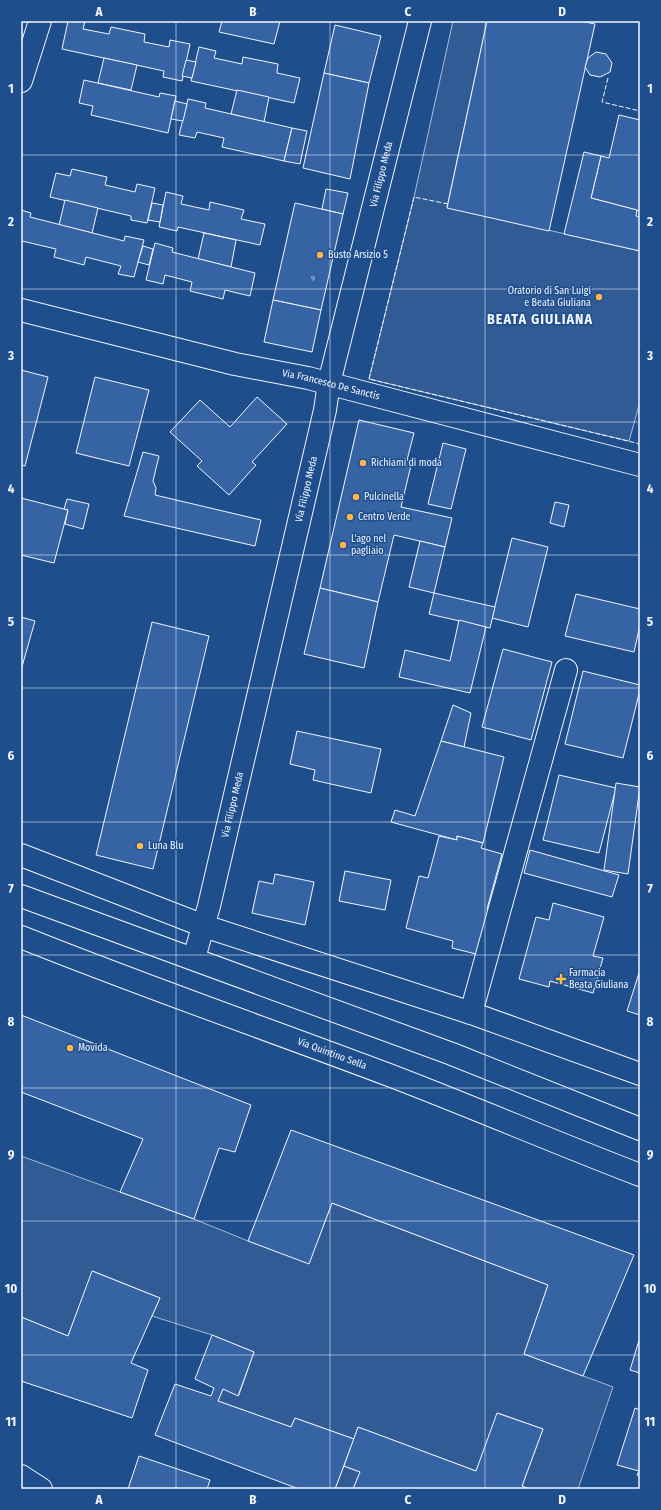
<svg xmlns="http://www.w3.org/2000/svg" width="661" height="1510" font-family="'Fira Sans Condensed',sans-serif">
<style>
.green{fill:#305b95;stroke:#a8bbd7}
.building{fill:#3563a3;stroke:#f2f6ff}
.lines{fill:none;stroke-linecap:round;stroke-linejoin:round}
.minor-casing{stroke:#f2f6ff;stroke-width:24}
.minor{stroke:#1f4e8c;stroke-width:22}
.fence{stroke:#f2f6ff;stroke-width:1;stroke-dasharray:5 2;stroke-linecap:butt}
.grid{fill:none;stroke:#f2f6ff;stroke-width:1;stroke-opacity:0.55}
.poi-dot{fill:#ffb74d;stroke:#1f4e8c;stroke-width:1.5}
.labels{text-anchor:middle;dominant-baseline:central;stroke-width:3;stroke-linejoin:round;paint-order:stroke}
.number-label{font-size:8px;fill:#c3d1e8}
.street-label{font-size:10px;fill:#f2f6ff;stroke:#1f4e8c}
.poi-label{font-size:10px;fill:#f2f6ff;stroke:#1f4e8c;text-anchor:start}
.district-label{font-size:14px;font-weight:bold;letter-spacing:1px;fill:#f2f6ff;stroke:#1f4e8c}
.neatline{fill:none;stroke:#f2f6ff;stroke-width:1.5}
.grid-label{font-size:13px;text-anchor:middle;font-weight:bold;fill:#f2f6ff}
</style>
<rect width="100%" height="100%" fill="#1f4e8c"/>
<!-- green -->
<g class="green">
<path d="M453,21H487L447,207L640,251V402L629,441L369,379L414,197Z"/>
<path d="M21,1156L194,1219L248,1241L309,1263L332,1203L548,1285L524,1354L613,1387L578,1489H529L522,1486L543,1429L498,1413L476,1471L358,1427L354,1439L295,1418L291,1427L218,1401L223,1389L239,1395L254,1352L212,1335L152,1316L160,1298L93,1271L68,1336L21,1317Z"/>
<path d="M344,1466L360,1472L353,1489H335Z"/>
</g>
<!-- building -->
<g class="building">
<path d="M68,21H85L83,29L109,34L111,27L145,34L144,42L169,47L170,40L190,44L182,81L163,77L164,71L62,49Z"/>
<path d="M222,21H280L274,44L219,32Z"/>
<path d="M487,21H580L595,24L549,231L447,208Z"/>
<path d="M335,25L381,36L369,83L324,73Z"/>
<path d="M199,47L216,51L214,58L242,64L243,57L278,64L277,73L300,78L294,103L191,81Z"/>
<path d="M596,52L606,54L612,63L610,72L600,77L590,75L585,67L588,58Z"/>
<path d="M104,58L137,65L131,90L98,83Z"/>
<path d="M186,60L196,62L192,78L182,76Z"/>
<path d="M324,73L369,83L350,179L303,168Z"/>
<path d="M84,80L159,97L160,93L176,96L168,133L91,115L93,106L79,103Z"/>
<path d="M237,90L269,97L264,122L231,114Z"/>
<path d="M188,99L206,103L205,108L292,128L284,161L222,147L224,138L197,132L195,138L179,135Z"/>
<path d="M175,101L187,104L183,121L171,119Z"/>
<path d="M619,115L640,120V211L591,198L601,156L609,158Z"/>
<path d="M292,128L307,131L300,164L284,161Z"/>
<path d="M584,152L601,156L591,198L637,210L636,216L640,217V251L564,234Z"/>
<path d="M72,169L107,177L105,185L135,192L137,184L155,188L147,223L131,220V216L50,197L56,173L70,176Z"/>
<path d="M326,189L348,193L343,214L322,209Z"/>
<path d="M166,192L183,196L181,204L209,210L210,202L244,210L241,219L265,224L260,245L178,227L177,231L159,227Z"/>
<path d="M65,200L98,208L92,233L59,225Z"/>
<path d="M152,203L163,205L160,222L148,220Z"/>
<path d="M295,203L343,214L321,310L273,300Z"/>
<path d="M21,210L31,213L30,217L124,241L125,236L144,240L134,277L118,274L121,266L86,257L84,265L54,257L56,249L22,241L21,244Z"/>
<path d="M204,233L236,240L231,267L198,259Z"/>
<path d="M155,243L173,248L172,252L255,273L250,296L225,290L223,299L190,291L192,282L165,275L163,284L146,280Z"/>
<path d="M143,246L153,249L149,265L138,262Z"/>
<path d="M273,300L321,310L312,352L264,342Z"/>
<path d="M21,370L48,377L25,466L21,465Z"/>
<path d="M95,377L149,390L129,466L76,453Z"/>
<path d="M257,397L287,424L252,462L256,465L229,495L197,466L202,461L170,432L200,400L230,427Z"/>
<path d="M359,420L414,433L407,460L412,461L401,507L452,518L445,547L394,535L378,602L320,588Z"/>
<path d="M443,443L466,449L451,509L428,504Z"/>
<path d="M143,452L159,456L153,481L156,488L155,495L261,520L255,546L124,516Z"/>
<path d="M21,498L68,510L54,563L21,555Z"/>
<path d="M67,499L89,504L83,529L65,524L68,510L64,509Z"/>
<path d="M555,502L569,505L564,527L550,523Z"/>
<path d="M512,538L548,547L528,627L492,618Z"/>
<path d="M420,541L445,547L434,593L409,587Z"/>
<path d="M320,588L378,602L364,668L304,654Z"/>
<path d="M434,593L495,607L490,628L429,614Z"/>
<path d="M576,594L640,609V625L634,652L565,636Z"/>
<path d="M21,617L35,621L21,670Z"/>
<path d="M459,620L486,627L470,693L399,677L405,650L450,661Z"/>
<path d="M152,622L209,636L153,869L96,855Z"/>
<path d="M503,649L552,662L531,740L482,727Z"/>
<path d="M583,671L640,685V690L623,758L565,744Z"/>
<path d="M453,705L471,713L464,747L441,741Z"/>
<path d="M297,731L381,749L371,793L313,780L315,770L290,764Z"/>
<path d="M441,741L504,757L483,843L457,836V840L391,822L395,810L415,816Z"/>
<path d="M559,775L616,788L599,853L543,840Z"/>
<path d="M616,783L640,787L628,874L604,870Z"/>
<path d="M439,836L457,840V836L483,843L481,848L502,854L487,909L492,910L480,955L452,948L453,941L406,928L419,876L428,878Z"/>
<path d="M530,850L619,875L612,897L524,873Z"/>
<path d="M345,871L391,880L385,910L339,901Z"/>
<path d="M275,874L314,882L305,925L252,913L259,881L273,884Z"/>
<path d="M553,903L604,917L593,956L603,958L593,993L550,981L549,987L519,979L536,917L549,920Z"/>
<path d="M640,970V1015L627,1011Z"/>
<path d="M21,1015L251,1105L235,1152L219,1148L194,1219L120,1192L143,1139L21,1092Z"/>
<path d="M291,1130L634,1255L583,1376L524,1354L548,1285L332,1203L309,1264L248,1241Z"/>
<path d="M92,1271L160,1298L131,1363L148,1370L132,1418L21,1381V1317L68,1336Z"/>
<path d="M212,1335L254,1352L238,1396L223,1389L218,1401L291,1427L295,1418L354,1439L335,1489H299L155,1435L175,1384L211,1396L214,1388L195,1379Z"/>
<path d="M640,1337V1373L630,1370Z"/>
<path d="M635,1408L640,1410V1476L637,1475L639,1471L617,1465Z"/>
<path d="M497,1413L543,1429L522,1486L529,1489H353L360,1472L344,1466L358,1427L476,1471Z"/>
<path d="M139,1456L210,1480L207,1489H128Z"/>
</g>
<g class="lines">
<defs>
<g id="minor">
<path d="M21,81L40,21"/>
<path id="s1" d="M21,310L235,364L308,378L640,465"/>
<path d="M21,855L204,926L471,1013L640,1074"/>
<path d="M21,896L452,1054L640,1129"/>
<path id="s2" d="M21,937C143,986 267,1029 389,1075C473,1107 556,1143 640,1175"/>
<path id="s3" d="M194,958L209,906L325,410L329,383L420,21"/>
<path d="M471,1013L566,670"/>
<path d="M21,1476L41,1489"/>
</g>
</defs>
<!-- minor casing -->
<use href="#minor" class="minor-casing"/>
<!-- minor -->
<use href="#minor" class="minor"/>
<!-- fence -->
<g class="fence">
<path d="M608,78L602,102L640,111"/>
<path d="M448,204L414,197L369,379L640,444"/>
</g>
</g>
<!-- grid -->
<path class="grid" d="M176,21V1489M330,21V1489M485,21V1489M21,155H640M21,289H640M21,422H640M21,555H640M21,688H640M21,822H640M21,955H640M21,1088H640M21,1221H640M21,1355H640"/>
<!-- markers -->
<g class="poi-dot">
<circle cx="320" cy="255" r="4"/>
<circle cx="599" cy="297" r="4"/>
<circle cx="363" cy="463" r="4"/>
<circle cx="356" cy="497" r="4"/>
<circle cx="350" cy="517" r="4"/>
<circle cx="343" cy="545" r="4"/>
<circle cx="140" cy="846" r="4"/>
<path d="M559 973h4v4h4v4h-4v4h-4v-4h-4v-4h4z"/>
<circle cx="70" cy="1048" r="4"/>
</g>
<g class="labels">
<!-- number labels -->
<g class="number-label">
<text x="313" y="278">9</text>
</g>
<!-- street labels -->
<g class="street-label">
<text stroke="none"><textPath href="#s3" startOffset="806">Via Filippo Meda</textPath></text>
<text stroke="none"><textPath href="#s1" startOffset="319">Via Francesco De Sanctis</textPath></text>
<text stroke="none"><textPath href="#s3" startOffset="482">Via Filippo Meda</textPath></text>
<text stroke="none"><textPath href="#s3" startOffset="158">Via Filippo Meda</textPath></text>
<text stroke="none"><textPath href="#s2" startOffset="332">Via Quintino Sella</textPath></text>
</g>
<!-- poi labels -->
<g class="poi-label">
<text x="328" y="255">Busto Arsizio 5</text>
<text x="591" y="291" text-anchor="end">Oratorio di San Luigi<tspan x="591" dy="12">e Beata Giuliana</tspan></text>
<text x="371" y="463">Richiami di moda</text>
<text x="364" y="497">Pulcinella</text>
<text x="358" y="517">Centro Verde</text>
<text x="351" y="539">L'ago nel<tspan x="351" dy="12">pagliaio</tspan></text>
<text x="148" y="846">Luna Blu</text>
<text x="569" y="973">Farmacia<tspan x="569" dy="12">Beata Giuliana</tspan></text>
<text x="78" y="1048">Movida</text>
</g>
<!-- district labels -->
<g class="district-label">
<text x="540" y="319">BEATA GIULIANA</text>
</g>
</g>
<!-- border -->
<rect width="661" height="1510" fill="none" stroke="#1f4e8c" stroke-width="44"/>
<rect x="22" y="22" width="617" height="1466" class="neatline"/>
<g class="grid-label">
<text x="99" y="16">A</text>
<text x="253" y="16">B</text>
<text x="408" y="16">C</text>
<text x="562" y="16">D</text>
<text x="11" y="93">1</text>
<text x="650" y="93">1</text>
<text x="11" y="226">2</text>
<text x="650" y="226">2</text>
<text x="11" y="360">3</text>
<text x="650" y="360">3</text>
<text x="11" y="493">4</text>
<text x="650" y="493">4</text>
<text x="11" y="626">5</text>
<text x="650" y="626">5</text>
<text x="11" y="760">6</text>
<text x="650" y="760">6</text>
<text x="11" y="893">7</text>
<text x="650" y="893">7</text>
<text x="11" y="1026">8</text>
<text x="650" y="1026">8</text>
<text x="11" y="1159">9</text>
<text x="650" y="1159">9</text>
<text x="11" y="1293">10</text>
<text x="650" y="1293">10</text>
<text x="11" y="1426">11</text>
<text x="650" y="1426">11</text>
<text x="99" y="1504">A</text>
<text x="253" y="1504">B</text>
<text x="408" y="1504">C</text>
<text x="562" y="1504">D</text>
</g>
</svg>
